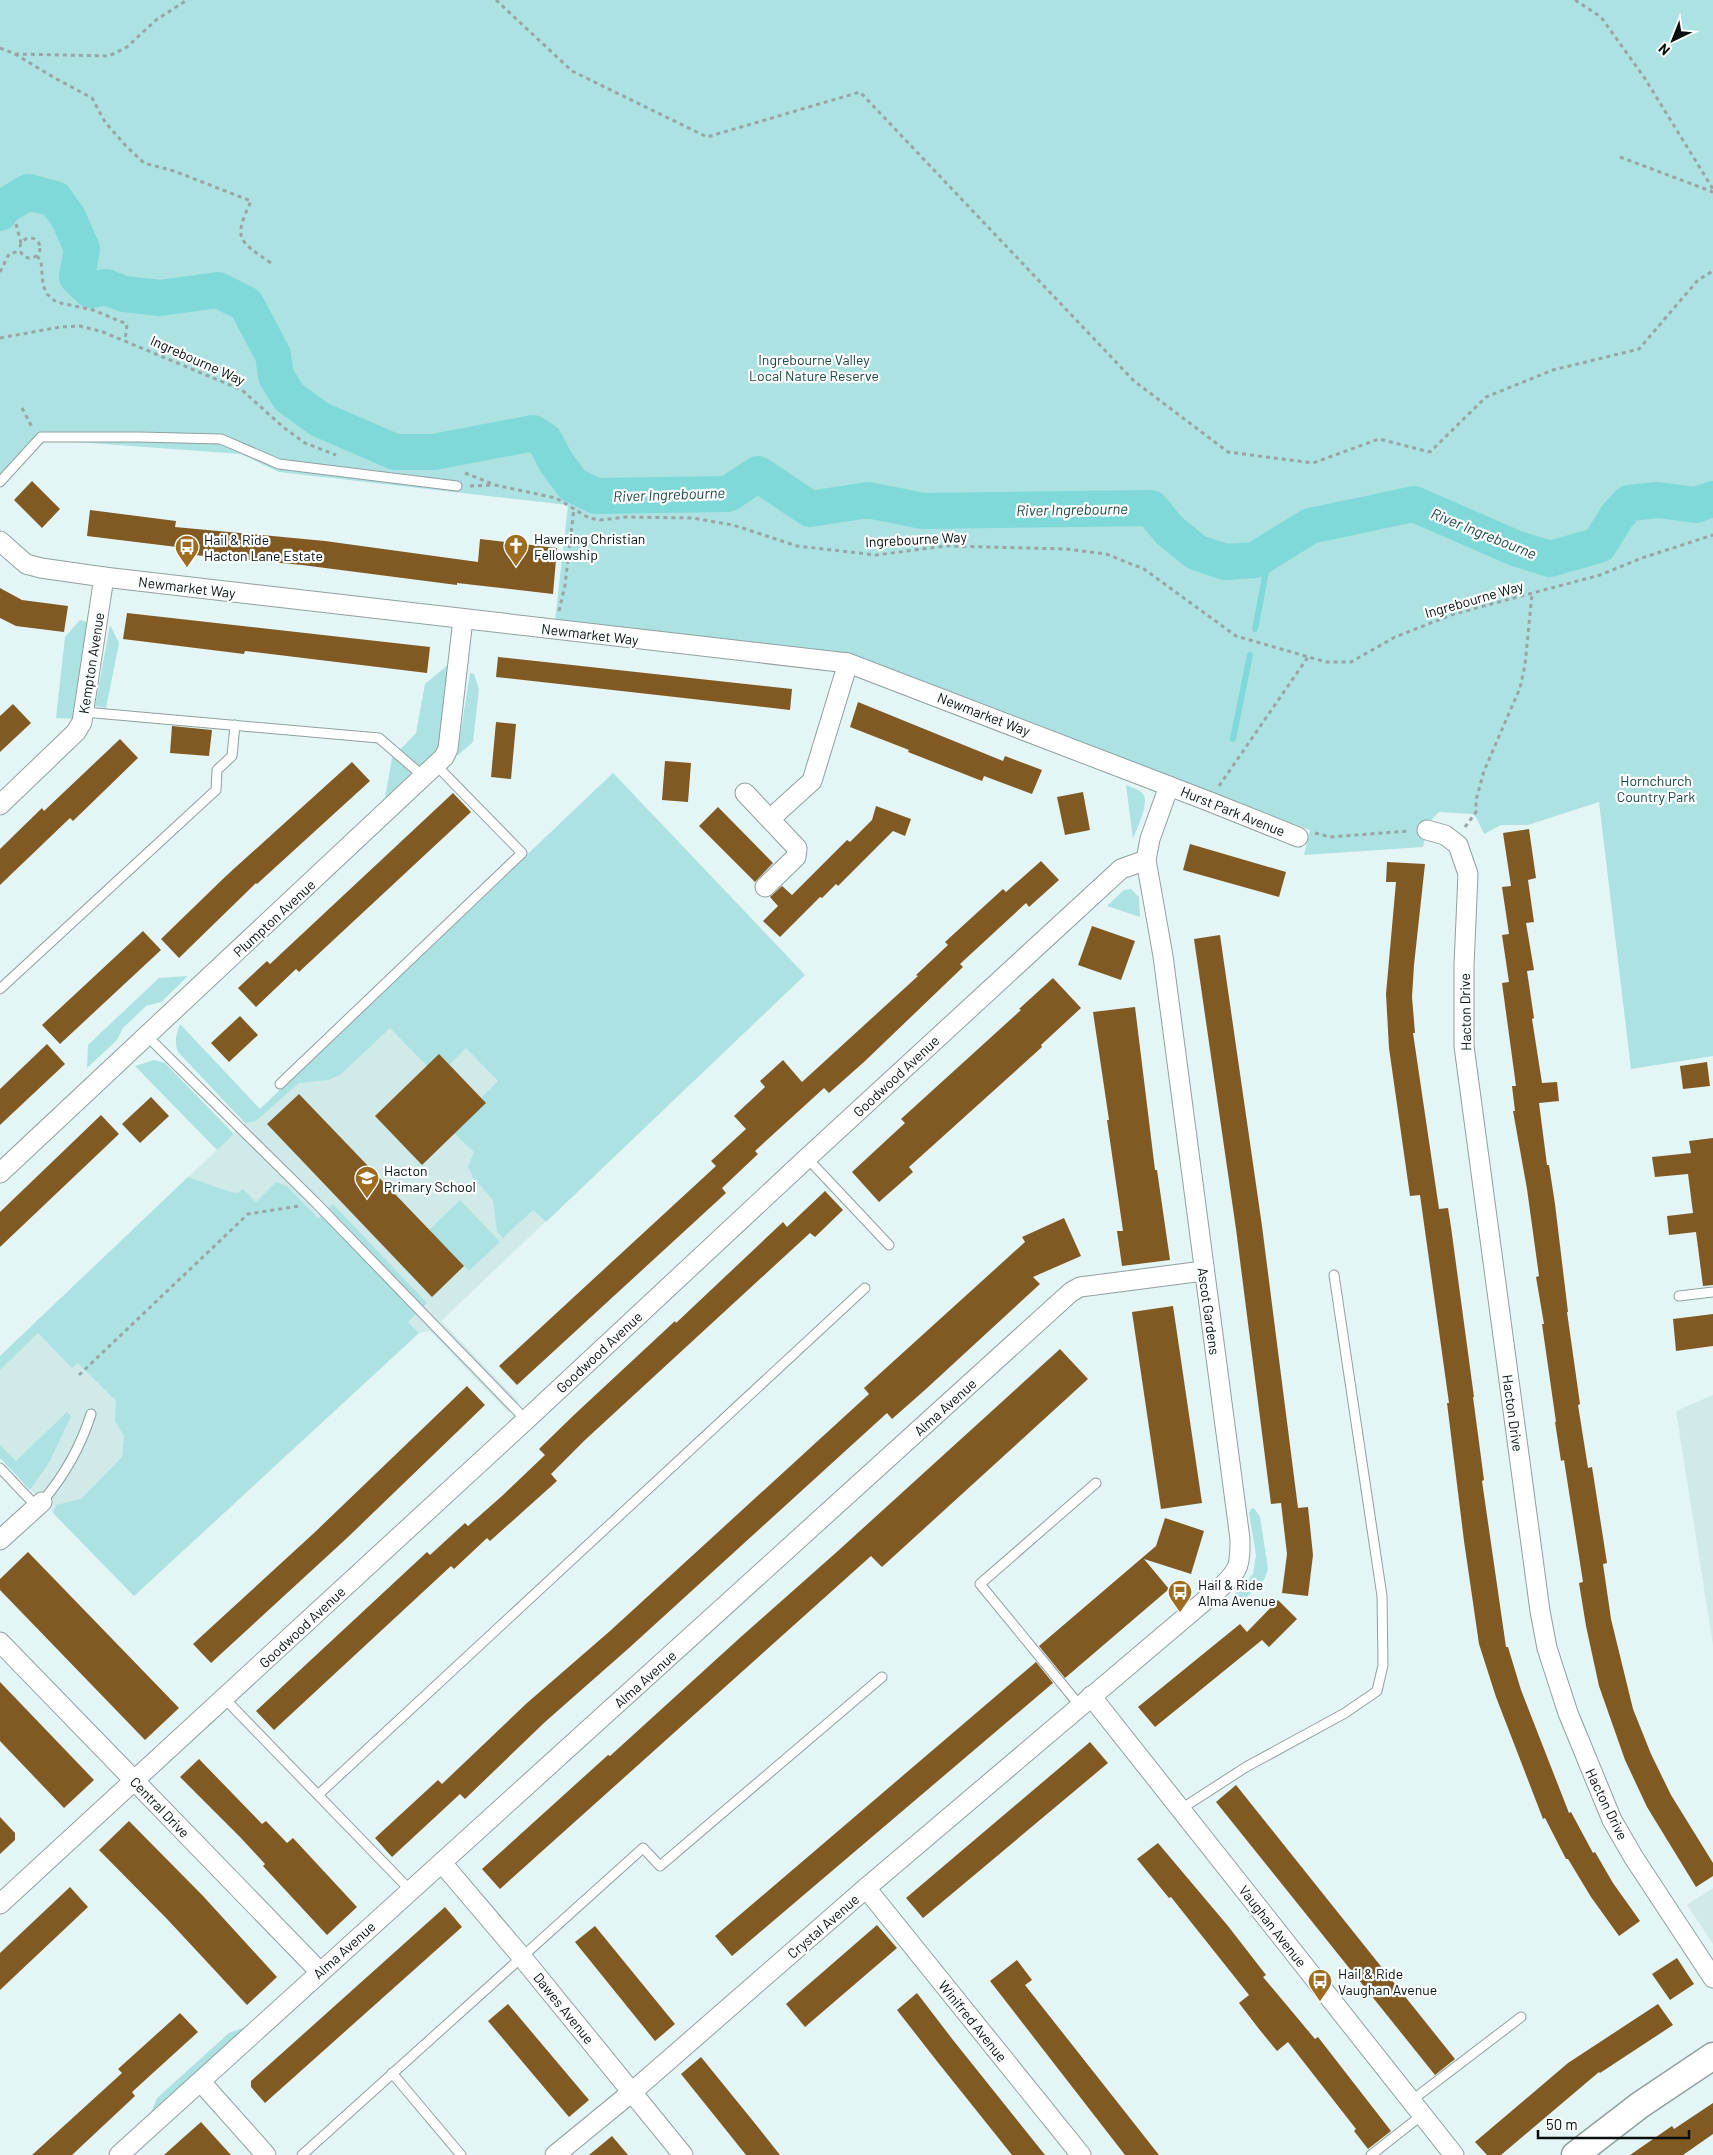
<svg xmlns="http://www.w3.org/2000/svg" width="1713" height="2155" font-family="Barlow,sans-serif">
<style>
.built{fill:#d0eaea}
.green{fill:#ade2e2}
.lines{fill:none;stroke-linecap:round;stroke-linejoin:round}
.stream{stroke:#7fd9d9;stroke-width:6}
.river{stroke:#7fd9d9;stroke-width:36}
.building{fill:#815a23}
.lane-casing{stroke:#90a09f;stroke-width:11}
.street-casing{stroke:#90a09f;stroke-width:21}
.secondary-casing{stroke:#90a09f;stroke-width:29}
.path{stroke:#98a5a5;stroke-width:3;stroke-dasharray:4 4;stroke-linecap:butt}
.lane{stroke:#fff;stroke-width:9}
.street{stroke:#fff;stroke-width:19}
.secondary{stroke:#fff;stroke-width:26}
.labels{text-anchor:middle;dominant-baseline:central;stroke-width:4.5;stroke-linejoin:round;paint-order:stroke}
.park-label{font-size:14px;fill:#1a4444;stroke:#fcffff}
.street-label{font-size:14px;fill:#090e0e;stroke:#fcffff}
.poi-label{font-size:14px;fill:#090e0e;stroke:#fcffff;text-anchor:start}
.water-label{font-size:15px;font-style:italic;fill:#1e4949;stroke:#fcffff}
</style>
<rect width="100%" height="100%" fill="#e4f5f5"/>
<!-- built -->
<g class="built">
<path d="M613,773L805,975L441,1321L519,1402L509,1413L430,1331L419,1333L134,1596L0,1458V1356Z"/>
<path d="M1713,1395V1645L1676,1411Z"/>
<path d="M1713,1888V1944L1687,1905Z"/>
</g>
<!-- green -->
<g class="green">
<path d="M0,0H1713V1056L1631,1069L1599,802L1528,825H1501L1484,834L1476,817L1472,814L1439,812L1428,823L1423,847L1304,855L1310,830L868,661L847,654L555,621L568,505L279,472L241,454L35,439L0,475Z"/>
<path d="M80,620L87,622L75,719L56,718L65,637Z"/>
<path d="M110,625L119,643L106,708L95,706Z"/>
<path d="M454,660L443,739L435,755L384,804L392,758L416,733L425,684Z"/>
<path d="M470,673L474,674L479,689L473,742L457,756Z"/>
<path d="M613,773L805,975L546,1222L533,1210L503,1238L497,1232L493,1200L473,1178L468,1166L474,1152L454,1133L481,1098L498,1081L466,1048L449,1065L427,1066L390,1028L340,1075L328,1080L299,1083L256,1121L245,1123L178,1052C174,1041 176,1035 180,1024L260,1109Z"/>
<path d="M1126,785C1131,787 1139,789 1143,794C1150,803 1136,830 1133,839Z"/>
<path d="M1131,889L1139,897L1140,917L1107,906L1124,890Z"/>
<path d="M188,976L161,1002L146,1006L123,1028L117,1040L87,1068L88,1045L159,978Z"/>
<path d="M154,1060L165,1063L234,1134L217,1150L135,1066Z"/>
<path d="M188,1177L227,1191L238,1193L243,1189L256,1202L276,1182L287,1186L318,1218L333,1204L427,1303L408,1322L419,1333L134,1596L53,1513L56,1505L81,1499L122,1457L124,1436L115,1421L116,1401L78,1363L72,1368L38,1333L0,1370V1356Z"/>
<path d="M460,1200L500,1242L469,1271L429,1230Z"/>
<path d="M67,1412L71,1416L50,1461L30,1490L0,1458V1445L16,1461Z"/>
<path d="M1254,1508L1260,1517L1268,1569L1264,1580L1243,1601H1239L1235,1594L1253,1574L1256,1555L1249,1513L1251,1509Z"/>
<path d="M243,2028L245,2031L153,2115L151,2113L157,2098L229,2033Z"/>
</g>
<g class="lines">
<!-- stream -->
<g class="stream">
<path d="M1255,629L1270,551"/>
<path d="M1233,739L1250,655"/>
</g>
<!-- river -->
<path class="river" d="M0,213L2,208L28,192L55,199L68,217L82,249L77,277L91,290L106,287L124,294L160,298L218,290L246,304L273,355L276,376L289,397L319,419L395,452H434L533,433L545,441L556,462L573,485L596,496L728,494L758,474L810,509L868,500L923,511L1151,508L1169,530L1196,552L1225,562L1255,560L1310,526L1414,504L1515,548L1550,559L1599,545L1617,516L1629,503L1658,500L1696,505L1713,499"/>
</g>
<!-- building -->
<g class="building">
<path d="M32,481L60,509L42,528L14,500Z"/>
<path d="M90,510L176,521L175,527L325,541L478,562L480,539L557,548L553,594L457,583V585L302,565L184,554L185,548L87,536Z"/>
<path d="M0,588L22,600L68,606L64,632L16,626L0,618Z"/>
<path d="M127,613L430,647L427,673L245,651L244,654L123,639Z"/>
<path d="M498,657L792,689L790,710L496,677Z"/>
<path d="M858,702L1003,761L1005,756L1042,770L1032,794L984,776L982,781L908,752L909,750L850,727Z"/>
<path d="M13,704L31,723L0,752V716Z"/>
<path d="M496,722L516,724L511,779L491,777Z"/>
<path d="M172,726L212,730L209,756L170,753Z"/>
<path d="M120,739L138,758L73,821L70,818L0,885V849L42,808L44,811Z"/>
<path d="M665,761L691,763L688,802L662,800Z"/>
<path d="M352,762L370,781L257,884L256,883L179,958L161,939L226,876Z"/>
<path d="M1083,792L1090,830L1065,835L1057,797Z"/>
<path d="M453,793L471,812L299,972L296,969L256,1007L238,988L267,961L270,964Z"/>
<path d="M876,806L911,819L905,836L893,831L838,886L836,884L822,898L820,897L780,937L763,921L778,906L770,897L782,886L792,895L847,840L850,842L872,820Z"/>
<path d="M718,807L773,863L755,882L699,826Z"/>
<path d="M1529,829L1536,878L1528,880L1534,922L1526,923L1534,970L1527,971L1534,1018L1532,1019L1542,1083L1557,1082L1559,1101L1539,1103L1547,1165H1549L1555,1204L1568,1312H1567L1580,1404L1578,1405L1588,1468L1592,1467L1607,1563L1603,1564L1611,1619L1633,1709L1651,1754L1671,1795L1713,1863V1876L1696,1887L1647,1807L1625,1760L1599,1686L1586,1626L1579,1583L1583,1582L1564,1460L1561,1461L1555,1422H1556L1542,1324H1544L1536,1277L1539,1276L1527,1189L1513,1111H1515L1512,1086H1516L1502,983L1509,982L1502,935L1509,934L1502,887L1511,886L1503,833Z"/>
<path d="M1190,844L1286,872L1279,897L1183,870Z"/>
<path d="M1041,861L1059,880L1029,907L1026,903L960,964L963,967L864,1062L829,1093L824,1088L755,1151L758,1154L722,1188L726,1193L517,1385L499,1366L716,1166L711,1161L746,1129L734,1116L765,1087L760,1081L783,1060L802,1082L918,976L916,975L948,945L945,942L1003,889L1006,892Z"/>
<path d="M1387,862L1425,864L1414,965L1412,997L1415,1033H1413L1439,1209L1448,1208L1451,1227L1474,1397H1473L1484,1480L1482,1481L1506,1647H1508L1521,1690L1569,1813L1571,1812L1593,1853L1595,1852L1613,1883L1640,1921L1619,1936L1591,1897L1568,1859H1566L1545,1818L1543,1819L1496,1697L1479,1644L1464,1541L1447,1403H1449L1420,1195L1410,1196L1389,1048L1386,994L1396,882H1386Z"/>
<path d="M1092,926L1135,941L1121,980L1078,965Z"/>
<path d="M143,931L161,950L60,1044L42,1025Z"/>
<path d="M1220,935L1262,1226L1298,1508L1308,1507L1313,1555L1308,1596L1282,1593L1287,1554L1281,1503L1271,1504L1236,1229L1194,939Z"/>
<path d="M1053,978L1081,1008L1041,1045L1042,1047L909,1167L913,1172L879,1202L852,1172L905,1123L901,1119L1021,1010L1019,1009Z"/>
<path d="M1135,1007L1155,1170H1157L1170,1260L1122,1266L1117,1231H1123L1107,1120H1109L1093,1012Z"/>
<path d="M240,1016L258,1035L229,1062L211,1043Z"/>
<path d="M47,1044L65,1064L0,1125V1089Z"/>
<path d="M439,1054L486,1103L422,1165L375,1116Z"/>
<path d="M1707,1062L1710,1086L1683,1089L1680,1066Z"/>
<path d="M299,1094L464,1266L432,1297L267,1124Z"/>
<path d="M151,1097L169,1116L140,1143L122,1124Z"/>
<path d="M101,1115L119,1134L0,1247V1212Z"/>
<path d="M1713,1138V1285L1703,1286L1696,1232L1669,1235L1667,1216L1693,1213L1688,1174L1655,1177L1652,1157L1691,1153L1689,1141Z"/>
<path d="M825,1191L843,1210L815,1237L810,1233L585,1440L551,1474L557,1481L528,1507L490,1541L487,1538L454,1569L451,1566L274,1730L256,1711L427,1552L430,1555L465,1523L468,1526L502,1496L545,1455L539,1449L575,1414L675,1321L676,1323L783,1222L787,1227Z"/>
<path d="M1064,1218L1081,1256L1033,1277L1040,1284L926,1389L892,1419L887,1413L629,1648L545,1722L465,1799L460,1794L392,1857L375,1838L438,1780L442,1784L527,1703L610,1631L869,1394L864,1388L1025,1242L1022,1237Z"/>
<path d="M1173,1306L1202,1503L1161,1509L1132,1312Z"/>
<path d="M1713,1314V1346L1676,1351L1673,1319Z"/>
<path d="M1060,1349L1088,1379L882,1567L871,1556L500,1889L482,1869L608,1755L610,1756L743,1635L839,1550Z"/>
<path d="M467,1386L485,1405L347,1538L211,1663L193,1644L314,1533Z"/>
<path d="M1165,1518L1204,1531L1191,1574L1144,1559L1169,1589L1065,1678L1039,1646L1156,1546Z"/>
<path d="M28,1552L179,1708L145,1740L0,1590V1579Z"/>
<path d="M1278,1600L1297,1619L1269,1647L1262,1640L1155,1727L1138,1707L1240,1624L1247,1632Z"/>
<path d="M1036,1662L1053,1683L732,1956L715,1936Z"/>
<path d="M0,1682L94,1780L64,1808L0,1741Z"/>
<path d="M1090,1742L1108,1763L923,1918L906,1898Z"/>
<path d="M199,1759L262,1824L266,1821L287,1843L293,1838L357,1907L327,1935L263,1866L265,1864L240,1837L180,1777Z"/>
<path d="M1236,1785L1455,2059L1435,2075L1216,1802Z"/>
<path d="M0,1817L15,1833V1840L0,1854Z"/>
<path d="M129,1821L203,1896L277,1977L247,2005L168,1920L99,1850Z"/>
<path d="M1158,1843L1228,1926L1266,1975L1263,1977L1315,2039L1318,2037L1391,2131L1368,2149L1354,2131L1356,2129L1288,2042L1277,2051L1259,2029L1239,2003L1249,1995L1171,1897L1169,1898L1137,1859Z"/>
<path d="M70,1887L88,1907L0,1990V1953Z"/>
<path d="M445,1907L462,1927L265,2103L251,2087V2081Z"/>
<path d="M877,1925L897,1948L805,2027L786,2004Z"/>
<path d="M595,1926L675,2024L655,2041L575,1942Z"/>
<path d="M1677,1958L1694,1984L1670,2000L1652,1974Z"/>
<path d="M1017,1960L1032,1980L1025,1985L1159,2155H1125L990,1981Z"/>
<path d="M917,1993L953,2040L1045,2155H1012L936,2060L897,2010Z"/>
<path d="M508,2004L589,2100L569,2117L488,2021Z"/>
<path d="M1658,2004L1673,2025L1600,2073L1599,2072L1501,2155H1487L1475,2142L1568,2063Z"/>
<path d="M180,2013L198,2032L132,2092L135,2096L72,2155H32L122,2073L118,2069Z"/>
<path d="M701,2057L753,2121L780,2155H746L734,2140L681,2074Z"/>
<path d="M1713,2103V2134L1683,2155H1630L1672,2126L1674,2129Z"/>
<path d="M201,2122L231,2155H164L184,2137Z"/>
<path d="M612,2136L628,2155H589Z"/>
</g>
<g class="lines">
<defs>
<g id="lane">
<path d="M0,482L41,437H139L221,439L279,464L457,486"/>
<path d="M84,712L379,738L424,777"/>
<path d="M0,989L216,790L217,770L232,756L235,725"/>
<path d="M147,1036L316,1203L526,1420"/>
<path d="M280,1084L522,853L436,765"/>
<path d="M807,1158L889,1245"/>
<path d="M1679,1296L1713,1292"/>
<path d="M0,1468L37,1507"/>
<path d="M42,1502C64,1476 81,1446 91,1414"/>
<path d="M224,1698L411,1891"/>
<path d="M1080,1706L980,1584L1096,1483"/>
<path d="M319,1794L865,1288"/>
<path d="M1181,1809L1246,1767L1345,1713L1377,1691L1383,1665L1382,1596L1334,1275"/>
<path d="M392,2073L461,2155"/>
<path d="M1411,2101L1521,2017"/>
<path d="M302,2155L643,1848L660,1866L882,1677"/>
<path d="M1371,2155L1422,2115"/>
</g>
<g id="street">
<path d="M0,541L26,564L41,568L104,577L848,663L1208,801L1298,837"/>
<path d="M745,793L797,848L796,857L765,887"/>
<path d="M0,805L76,732L82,722L104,577"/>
<path d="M770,819L812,781L848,663"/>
<path d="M1427,830L1445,835L1458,845L1468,874L1464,965V1046L1540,1611L1547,1648L1568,1713L1612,1820L1634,1858L1713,1978"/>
<path d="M0,1173L444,757L448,749L463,619"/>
<path d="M0,1540L42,1502"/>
<path d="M0,1642L320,1972"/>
<path d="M1091,1696L1454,2155"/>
<path d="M442,1863L521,1956L683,2155"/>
<path d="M866,1888L1081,2155"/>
<path d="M0,1904L526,1420L807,1158L1121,869L1146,860"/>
<path d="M201,2082L266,2155"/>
<path d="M119,2155L1071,1292L1080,1287L1203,1271"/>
<path d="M555,2155L632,2092L866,1888L1221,1587C1240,1570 1240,1564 1240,1539L1163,956L1146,860L1150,839L1169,786"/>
</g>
<path id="secondary" d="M1575,2155L1640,2105L1713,2056"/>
</defs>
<!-- lane casing -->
<use href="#lane" class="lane-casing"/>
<!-- street casing -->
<use href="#street" class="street-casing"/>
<!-- secondary casing -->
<use href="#secondary" class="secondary-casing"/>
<!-- path -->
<g class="path">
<path d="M496,0L572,71L707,137L860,92L1134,381L1228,452L1313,463L1379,439L1430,452L1486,397L1553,370L1639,349L1698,280L1713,271"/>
<path d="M1575,0L1601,17L1644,77L1713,189"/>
<path d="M0,48L15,54L109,56L127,47L156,20L187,0"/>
<path d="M15,54L53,77L92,98L105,122L125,145L144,163L174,171L251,201C233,240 238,240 271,263"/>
<path d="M1620,157L1713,192"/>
<path d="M16,224L21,243"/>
<circle cx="30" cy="248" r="10"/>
<path d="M37,256L41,261L43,285L47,294L56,302L93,310L127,324L125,341"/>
<path d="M0,272L9,254L20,251"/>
<path d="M0,338L60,327L80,326L103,332L242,390L283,427L305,443L336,455"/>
<path d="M22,408L32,427"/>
<path d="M465,473L495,485L556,498L589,518L600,520L626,517L692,518L733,525L797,546L876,555L947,546L1067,549L1106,554L1144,569L1236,636L1326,662H1351L1395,637L1454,614L1600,575L1642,558L1713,535"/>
<path d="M470,486L494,485"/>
<path d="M559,611L565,585L574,508"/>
<path d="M1219,786L1308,657"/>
<path d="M1465,827L1476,812V800L1484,771L1520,688L1525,665L1532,594"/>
<path d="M1315,833L1330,837L1408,831"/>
<path d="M79,1375L248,1214L299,1206"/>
</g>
<!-- lane -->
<use href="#lane" class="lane"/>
<!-- street -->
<use href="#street" class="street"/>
<!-- secondary -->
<use href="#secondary" class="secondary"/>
</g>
<!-- icons -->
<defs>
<symbol id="church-pin" viewBox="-11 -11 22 30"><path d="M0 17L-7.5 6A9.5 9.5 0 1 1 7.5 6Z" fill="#9e6c21" stroke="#fcffff"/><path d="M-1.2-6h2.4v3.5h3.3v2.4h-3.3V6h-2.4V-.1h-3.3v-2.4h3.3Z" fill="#fff"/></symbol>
<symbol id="bus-pin" viewBox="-11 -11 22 30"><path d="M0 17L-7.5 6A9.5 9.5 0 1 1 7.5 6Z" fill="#9e6c21" stroke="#fcffff"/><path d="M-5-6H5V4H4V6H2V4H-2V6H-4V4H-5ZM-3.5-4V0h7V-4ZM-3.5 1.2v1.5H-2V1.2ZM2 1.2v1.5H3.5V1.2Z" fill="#fff"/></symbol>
<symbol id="school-pin" viewBox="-11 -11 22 30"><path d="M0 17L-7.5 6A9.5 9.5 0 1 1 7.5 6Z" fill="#9e6c21" stroke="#fcffff"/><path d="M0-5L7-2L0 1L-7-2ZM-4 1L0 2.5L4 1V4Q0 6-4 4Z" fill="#fff"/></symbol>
</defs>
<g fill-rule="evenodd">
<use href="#church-pin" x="502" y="532" width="28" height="38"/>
<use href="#bus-pin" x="173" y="533" width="28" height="38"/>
<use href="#school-pin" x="353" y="1164" width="28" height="38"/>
<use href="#bus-pin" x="1166" y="1578" width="28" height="38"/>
<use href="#bus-pin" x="1306" y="1967" width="28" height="38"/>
</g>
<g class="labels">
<!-- park labels -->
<g class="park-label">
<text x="814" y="359">Ingrebourne Valley<tspan x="814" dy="16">Local Nature Reserve</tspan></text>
<text x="1656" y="780">Hornchurch<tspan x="1656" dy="16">Country Park</tspan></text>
</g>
<!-- street labels -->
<g class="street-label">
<text transform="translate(198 360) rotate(24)">Ingrebourne Way</text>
<text transform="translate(916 539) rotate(-3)">Ingrebourne Way</text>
<text transform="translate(187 587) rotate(7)">Newmarket Way</text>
<text transform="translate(1474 599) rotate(-16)">Ingrebourne Way</text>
<text transform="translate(590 634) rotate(7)">Newmarket Way</text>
<text transform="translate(91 663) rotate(-81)">Kempton Avenue</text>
<text transform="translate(984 714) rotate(21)">Newmarket Way</text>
<text transform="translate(1233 811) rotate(22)">Hurst Park Avenue</text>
<text transform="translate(274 918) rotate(-43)">Plumpton Avenue</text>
<text transform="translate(1465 1012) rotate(-91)">Hacton Drive</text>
<text transform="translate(896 1076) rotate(-43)">Goodwood Avenue</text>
<text transform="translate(1209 1311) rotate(82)">Ascot Gardens</text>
<text transform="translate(599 1352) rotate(-43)">Goodwood Avenue</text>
<text transform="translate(945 1407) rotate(-42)">Alma Avenue</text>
<text transform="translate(1513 1413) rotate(82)">Hacton Drive</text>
<text transform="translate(302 1627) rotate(-43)">Goodwood Avenue</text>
<text transform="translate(645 1679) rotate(-42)">Alma Avenue</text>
<text transform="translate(1607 1804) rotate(64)">Hacton Drive</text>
<text transform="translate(160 1807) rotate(46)">Central Drive</text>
<text transform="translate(823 1926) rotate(-41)">Crystal Avenue</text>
<text transform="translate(1273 1926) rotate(52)">Vaughan Avenue</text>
<text transform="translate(344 1950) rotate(-42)">Alma Avenue</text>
<text transform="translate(564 2008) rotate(51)">Dawes Avenue</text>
<text transform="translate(973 2021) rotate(51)">Winifred Avenue</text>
</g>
<!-- poi labels -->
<g class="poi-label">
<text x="534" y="538">Havering Christian<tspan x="534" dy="16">Fellowship</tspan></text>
<text x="204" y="539">Hail &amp; Ride<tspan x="204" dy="16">Hacton Lane Estate</tspan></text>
<text x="384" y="1170">Hacton<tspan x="384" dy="16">Primary School</tspan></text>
<text x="1198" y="1584">Hail &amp; Ride<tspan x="1198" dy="16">Alma Avenue</tspan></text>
<text x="1338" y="1973">Hail &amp; Ride<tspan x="1338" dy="16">Vaughan Avenue</tspan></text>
</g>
<!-- water labels -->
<g class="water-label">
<text transform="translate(669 494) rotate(-2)">River Ingrebourne</text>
<text transform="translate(1072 509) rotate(-1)">River Ingrebourne</text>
<text transform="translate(1484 533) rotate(22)">River Ingrebourne</text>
</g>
</g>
<!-- north arrow -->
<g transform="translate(1673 40) rotate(223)" stroke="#fcffff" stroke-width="4" paint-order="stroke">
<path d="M0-4L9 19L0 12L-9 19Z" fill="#090e0e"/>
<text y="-8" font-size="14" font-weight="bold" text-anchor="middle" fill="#090e0e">N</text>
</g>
<!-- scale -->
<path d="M1538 2130v8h151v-8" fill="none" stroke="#090e0e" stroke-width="2.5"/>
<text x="1546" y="2130" font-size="15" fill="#090e0e" stroke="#fcffff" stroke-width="4" paint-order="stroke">50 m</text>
</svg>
